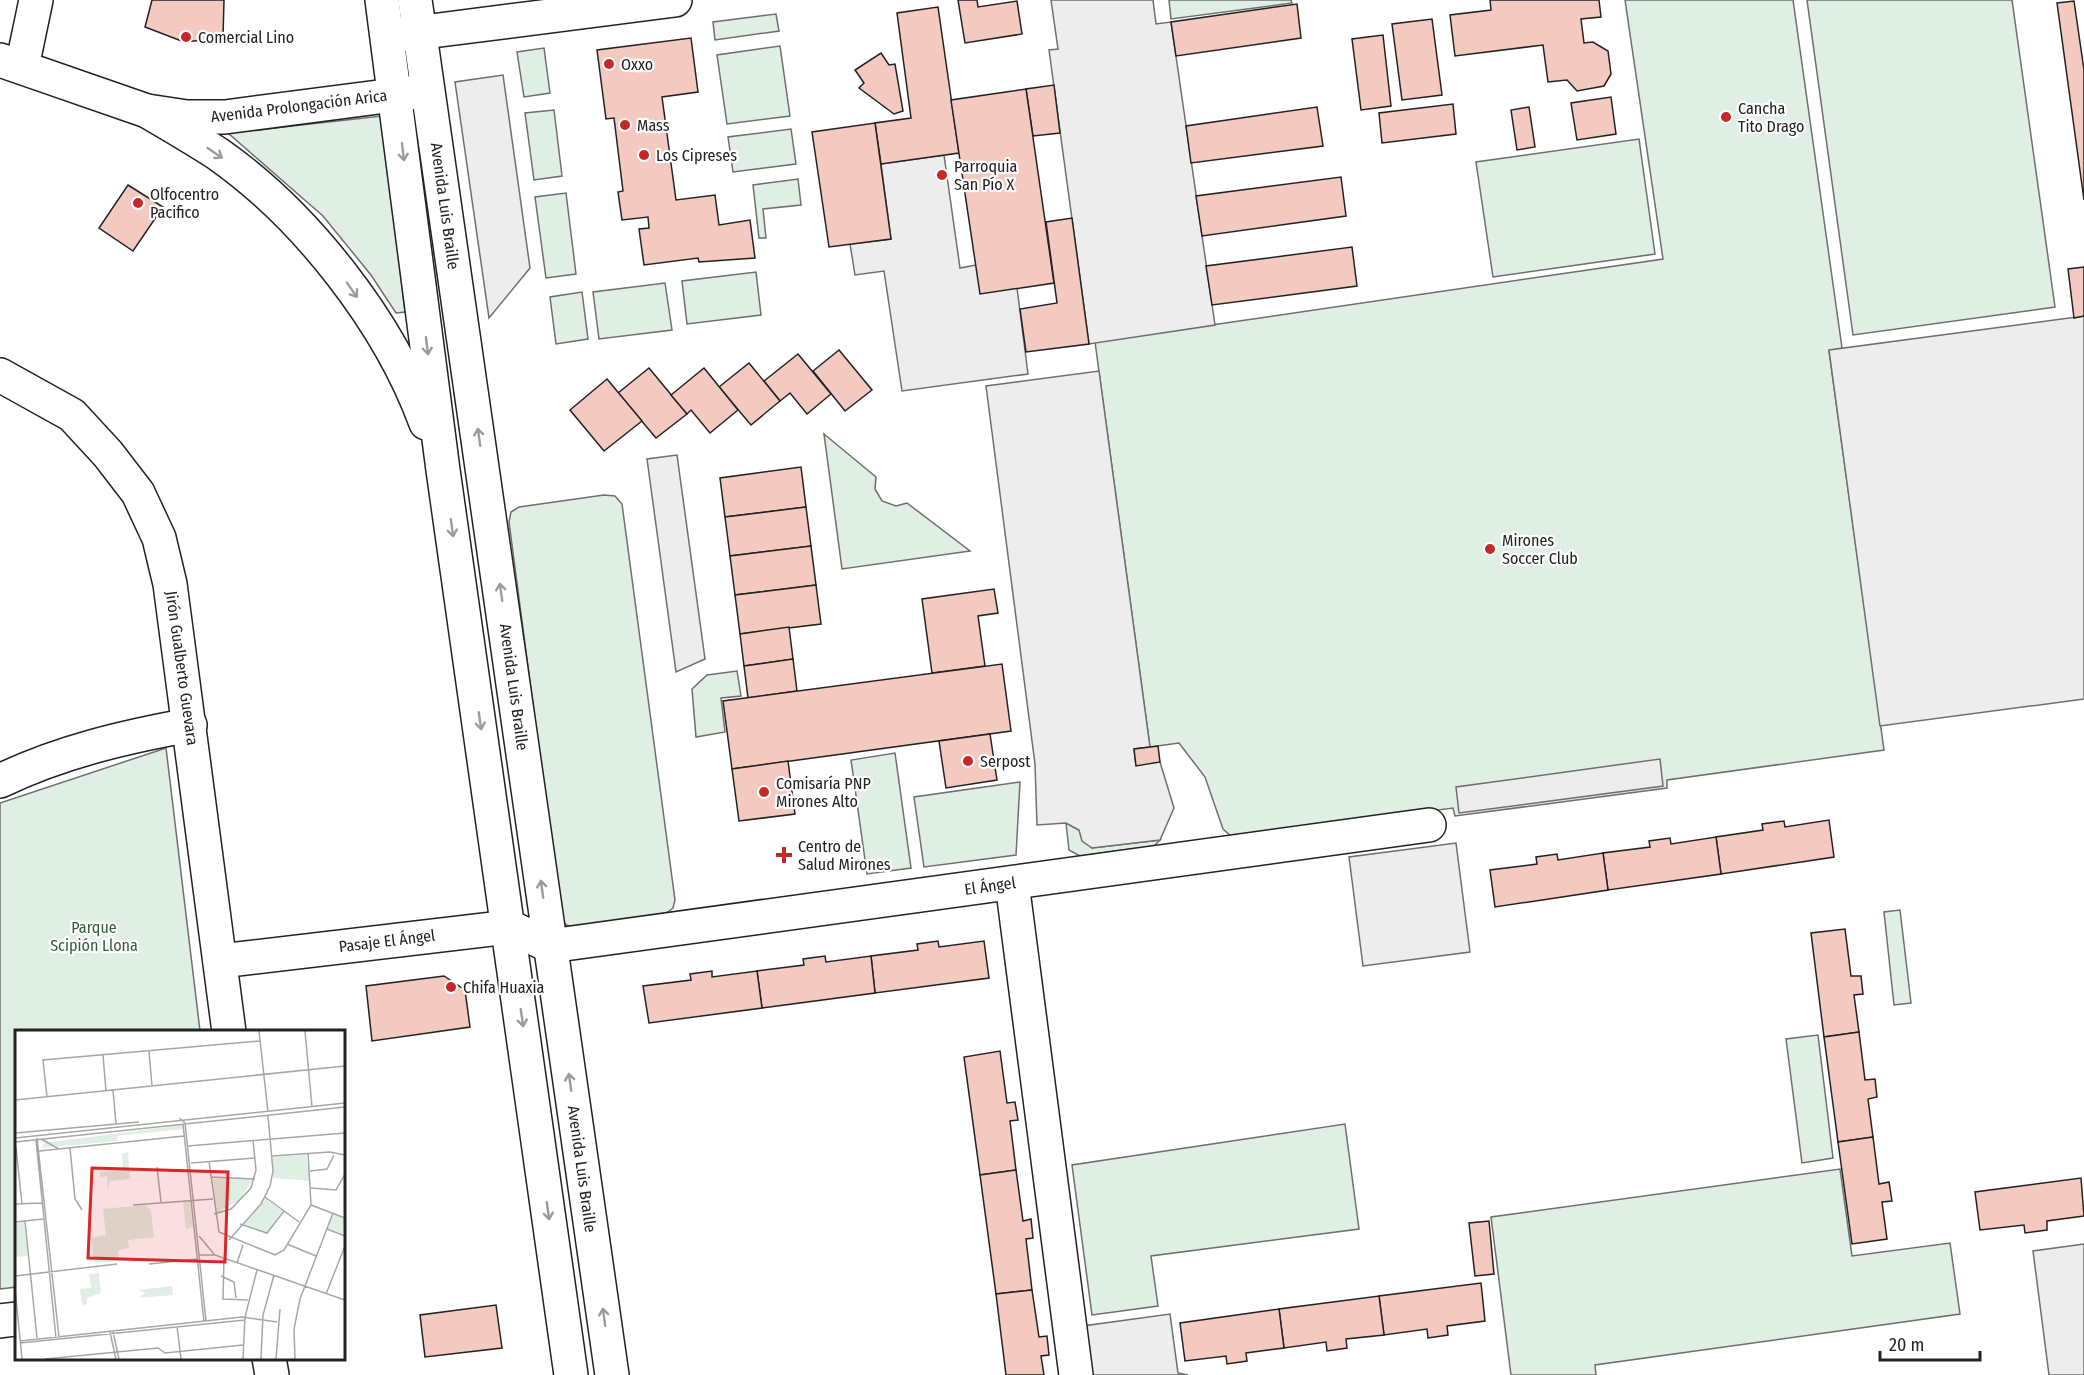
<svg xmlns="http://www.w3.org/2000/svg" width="2084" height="1375" font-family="'Fira Sans Condensed',sans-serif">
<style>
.green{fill:#e0efe3;stroke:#6f6f6f;stroke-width:1.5}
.parking{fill:#ededed;stroke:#6f6f6f;stroke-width:1.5}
.building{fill:#f3c9c0;stroke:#222;stroke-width:1.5}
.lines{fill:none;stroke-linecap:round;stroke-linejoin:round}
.minor-casing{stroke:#222;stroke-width:36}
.minor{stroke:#fff;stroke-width:33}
.oneway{stroke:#9c9c9c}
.poi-dot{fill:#c62828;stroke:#fff;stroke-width:2}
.labels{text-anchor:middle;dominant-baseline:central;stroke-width:4.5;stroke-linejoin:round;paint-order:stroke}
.poi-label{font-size:16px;fill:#222;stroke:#fff;text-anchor:start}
.street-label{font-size:16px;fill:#222;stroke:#fff}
.park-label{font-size:16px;fill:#2f5e38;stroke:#fff}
.inset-road{fill:none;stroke:#a7a7a7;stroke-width:1.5}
.view{fill:#d62828;fill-opacity:0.15;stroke:#d62828;stroke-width:3}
.inset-edge{fill:none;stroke:#222;stroke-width:3}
</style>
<rect width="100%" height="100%" fill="#fff"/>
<!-- green -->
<g class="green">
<path d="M1169,0H1291L1292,3L1171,19Z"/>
<path d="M1625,0H1793L1842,348L1829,351L1884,750L1667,780V788L1455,816L1453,808L1232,837L1223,829L1205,777L1179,743L1150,747L1095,342L1663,259Z"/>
<path d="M1807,0H2012L2055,307L1853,335Z"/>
<path d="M776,14L779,31L715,40L713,22Z"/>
<path d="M780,46L790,116L727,124L717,55Z"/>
<path d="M544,48L550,93L524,97L517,52Z"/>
<path d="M554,110L562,176L534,180L525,113Z"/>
<path d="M382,116L405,312L396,313L371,275L323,216L228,133Z"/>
<path d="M791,129L796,164L733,172L728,137Z"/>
<path d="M1639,139L1655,254L1493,277L1476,162Z"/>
<path d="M798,179L801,205L763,209L766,238H759L753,185Z"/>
<path d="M566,193L576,274L546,278L535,197Z"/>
<path d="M756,272L761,315L687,324L682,281Z"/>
<path d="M665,283L672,330L599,339L593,292Z"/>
<path d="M582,292L588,339L556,344L550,297Z"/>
<path d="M824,434L876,477L875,489L882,501L896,506L907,503L970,551L842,569Z"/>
<path d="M604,495L615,496L622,504L675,900L673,908L665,914L574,927L566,925L561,918L509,522L511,512L519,507Z"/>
<path d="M737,671L741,696L721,698L725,732L696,737L692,689L707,675Z"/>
<path d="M166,748L200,1031L16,1032V1287L0,1289V803Z"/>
<path d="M895,753L911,868L867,874L851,760Z"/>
<path d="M1020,782L1016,855L924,867L914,797Z"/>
<path d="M1066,823L1079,830L1092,848L1160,840L1154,846L1080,856L1069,850Z"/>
<path d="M1900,910L1911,1003L1894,1005L1884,912Z"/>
<path d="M1818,1035L1833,1158L1802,1163L1786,1039Z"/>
<path d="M1345,1124L1359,1229L1151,1256L1158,1306L1092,1315L1072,1165Z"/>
<path d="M1840,1169L1852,1256L1950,1243L1960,1314L1595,1365L1596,1375H1511L1491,1217Z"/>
</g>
<!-- parking -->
<g class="parking">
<path d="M1051,0H1153L1156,24L1171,22L1215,325L1089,344L1049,50L1058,49Z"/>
<path d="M503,75L530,268L489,318L455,82Z"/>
<path d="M944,155L960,268L976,265L1017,288L1028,374L902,391L884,271L855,275L850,244L891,239L881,164Z"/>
<path d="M2084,316V699L1880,726L1829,350Z"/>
<path d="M1099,371L1150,747L1134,749L1136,765L1160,762L1174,808L1160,840L1092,848L1082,841L1079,830L1066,823L1037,825L1035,764L986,386Z"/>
<path d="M677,455L705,659L676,672L647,459Z"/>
<path d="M1660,759L1663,786L1459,813L1456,787Z"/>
<path d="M1456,843L1470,952L1363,966L1349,857Z"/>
<path d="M2084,1244V1375H2049L2033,1251Z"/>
<path d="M1170,1314L1178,1373L1188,1375H1089L1083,1326Z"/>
</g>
<!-- building -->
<g class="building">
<path d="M152,0H224L223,38L184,42L145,27Z"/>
<path d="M958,0H977L978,7L1017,1L1022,34L965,43Z"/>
<path d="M1490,0H1599L1601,17L1581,19L1584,43L1593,42L1608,51L1611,74L1604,86L1577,91L1567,80L1548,82L1543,45L1455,56L1450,15L1491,10Z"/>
<path d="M2074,1L2084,70V200L2057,3Z"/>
<path d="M1297,4L1301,38L1176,56L1171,22Z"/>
<path d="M938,7L959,153L881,164L875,123L911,118L897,13Z"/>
<path d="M1432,19L1442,95L1402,100L1392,24Z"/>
<path d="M1383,35L1391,106L1361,110L1352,39Z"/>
<path d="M691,38L698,92L662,97L676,200L715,195L719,225L750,220L755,258L699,262L698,258L644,265L639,229L649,228L648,217L622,220L618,192L623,191L614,118L606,119L597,50Z"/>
<path d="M881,53L889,65L895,64L903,111L894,114L859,88L864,83L855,70Z"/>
<path d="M1054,85L1060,133L1033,136L1026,89Z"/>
<path d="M1026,89L1054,283L980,294L951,100Z"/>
<path d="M1611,97L1616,134L1577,140L1571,103Z"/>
<path d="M1453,104L1456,134L1382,143L1379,113Z"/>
<path d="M1317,107L1323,146L1191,163L1186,126Z"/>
<path d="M1529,107L1535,147L1517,150L1511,110Z"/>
<path d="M875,123L891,239L829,247L812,132Z"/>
<path d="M1341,177L1346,216L1202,236L1196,196Z"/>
<path d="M128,185L163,207L133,251L99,228Z"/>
<path d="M1072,218L1089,344L1026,352L1020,309L1057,303L1046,222Z"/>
<path d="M1352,247L1357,286L1212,305L1206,266Z"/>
<path d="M2084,267V316L2074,318L2068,269Z"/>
<path d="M839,350L872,390L845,411L813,371Z"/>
<path d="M798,354L831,394L807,414L790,393L780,401L764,381Z"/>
<path d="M749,363L780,401L751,425L719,387Z"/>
<path d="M649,368L687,414L656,438L618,393Z"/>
<path d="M704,368L738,410L710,433L691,410L687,414L671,395Z"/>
<path d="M607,379L642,421L604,451L570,410Z"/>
<path d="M801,467L806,507L725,517L720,478Z"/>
<path d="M806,507L811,546L730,556L725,517Z"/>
<path d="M811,546L816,585L735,595L730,556Z"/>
<path d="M816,585L821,624L740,634L735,595Z"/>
<path d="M994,589L998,613L978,616L985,666L932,673L922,599Z"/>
<path d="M789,627L793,659L744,666L740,634Z"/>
<path d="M793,659L797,691L748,698L744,666Z"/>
<path d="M1002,664L1011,731L732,769L723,701Z"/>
<path d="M990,734L997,780L946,788L939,741Z"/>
<path d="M1158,746L1160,762L1136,766L1134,749Z"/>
<path d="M788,761L795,814L739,821L732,769Z"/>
<path d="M1829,820L1834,857L1721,874L1716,837L1763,830L1762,824L1784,821L1785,827Z"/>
<path d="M1716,837L1721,874L1608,890L1603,853L1650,847L1649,841L1670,838L1671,844Z"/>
<path d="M1603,853L1608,890L1495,907L1490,870L1537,864L1536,857L1557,854L1558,860Z"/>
<path d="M1845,929L1851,976H1861L1863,994L1854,995L1859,1032L1824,1037L1811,933Z"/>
<path d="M938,941L939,947L984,941L989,978L875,993L871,956L918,950L917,944Z"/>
<path d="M825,956L826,962L871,956L875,993L762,1008L757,971L804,965L803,959Z"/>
<path d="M712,971V977L757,971L762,1008L649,1023L643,986L691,980L690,974Z"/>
<path d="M444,976L465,990L470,1027L372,1041L366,986Z"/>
<path d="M1859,1032L1865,1080L1875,1079L1877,1097L1868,1099L1873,1137L1838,1142L1824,1037Z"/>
<path d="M1000,1051L1007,1103L1015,1102L1018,1120L1010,1121L1016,1170L980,1175L964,1057Z"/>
<path d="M1873,1137L1879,1184L1889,1182L1892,1201L1882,1202L1887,1239L1852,1244L1838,1142Z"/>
<path d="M1016,1170L1023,1221L1031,1219L1033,1238L1026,1239L1032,1290L996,1294L980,1175Z"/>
<path d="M2081,1178L2084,1216L2047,1221V1230L2025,1233L2024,1225L1980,1230L1975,1192Z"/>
<path d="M1489,1221L1494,1274L1475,1276L1469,1223Z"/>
<path d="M1481,1283L1485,1321L1447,1326L1448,1335L1428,1338L1427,1329L1384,1335L1379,1296Z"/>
<path d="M1032,1290L1039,1337L1047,1336L1049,1355L1041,1356L1044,1375H1006L996,1294Z"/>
<path d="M1379,1296L1384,1335L1346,1339L1347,1348L1327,1351L1326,1342L1284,1348L1279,1309Z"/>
<path d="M496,1305L502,1348L425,1357L420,1315Z"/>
<path d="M1279,1309L1284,1348L1246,1353L1247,1361L1227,1364L1226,1356L1185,1361L1180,1323Z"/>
</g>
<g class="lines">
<defs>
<g id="minor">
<path d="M382,0L443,470L571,1375"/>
<path d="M415,0L612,1375"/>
<path d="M400,35L675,0"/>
<path d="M0,60L147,111L187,117H225L417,92"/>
<path d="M22,67L36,0"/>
<path d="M147,111C171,125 195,139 218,154C306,216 389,322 426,423"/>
<path d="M0,375L72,415L108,454L138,493L159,538L170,584L229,1032"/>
<path d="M0,781C60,752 124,737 190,725"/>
<path d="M1012,883L1076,1375"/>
<path d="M220,961L510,927L550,946L1429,825"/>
<path d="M0,1321L16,1319"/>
<path d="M269,1358L272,1375"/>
</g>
</defs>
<!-- minor casing -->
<use href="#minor" class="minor-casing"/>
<!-- minor -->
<use href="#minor" class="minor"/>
</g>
<!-- one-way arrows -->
<defs><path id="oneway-shaft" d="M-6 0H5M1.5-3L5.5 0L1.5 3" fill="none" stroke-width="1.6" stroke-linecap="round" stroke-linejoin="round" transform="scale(1.5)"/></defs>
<g class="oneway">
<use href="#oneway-shaft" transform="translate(403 152) rotate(83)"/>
<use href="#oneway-shaft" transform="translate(215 153) rotate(34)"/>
<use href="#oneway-shaft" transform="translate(352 290) rotate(55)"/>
<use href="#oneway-shaft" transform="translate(427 346) rotate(83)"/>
<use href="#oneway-shaft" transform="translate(479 437) rotate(-98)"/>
<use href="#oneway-shaft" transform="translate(452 528) rotate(82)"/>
<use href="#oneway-shaft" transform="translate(501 592) rotate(-98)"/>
<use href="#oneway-shaft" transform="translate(480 721) rotate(82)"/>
<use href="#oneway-shaft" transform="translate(542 889) rotate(-98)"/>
<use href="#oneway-shaft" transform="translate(522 1018) rotate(82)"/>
<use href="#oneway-shaft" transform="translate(570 1082) rotate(-98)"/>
<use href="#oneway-shaft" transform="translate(548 1211) rotate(82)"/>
<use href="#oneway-shaft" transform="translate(604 1317) rotate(-98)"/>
</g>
<!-- markers -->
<g class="poi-dot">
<circle cx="186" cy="37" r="6"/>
<circle cx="609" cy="64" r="6"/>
<circle cx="1726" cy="117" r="6"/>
<circle cx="625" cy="125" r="6"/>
<circle cx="644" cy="155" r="6"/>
<circle cx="942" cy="175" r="6"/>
<circle cx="138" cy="203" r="6"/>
<circle cx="1490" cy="549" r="6"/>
<circle cx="968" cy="761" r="6"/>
<circle cx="764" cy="792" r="6"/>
<path d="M781 846h6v6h6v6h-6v6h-6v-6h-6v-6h6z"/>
<circle cx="451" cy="987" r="6"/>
</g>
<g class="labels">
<!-- poi labels -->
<g class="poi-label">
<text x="198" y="37">Comercial Lino</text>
<text x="621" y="64">Oxxo</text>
<text x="1738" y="108">Cancha<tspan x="1738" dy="18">Tito Drago</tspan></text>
<text x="637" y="125">Mass</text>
<text x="656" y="155">Los Cipreses</text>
<text x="954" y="166">Parroquia<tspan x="954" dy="18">San Pío X</tspan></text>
<text x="150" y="194">Olfocentro<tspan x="150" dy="18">Pacifico</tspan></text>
<text x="1502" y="540">Mirones<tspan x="1502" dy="18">Soccer Club</tspan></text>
<text x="980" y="761">Serpost</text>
<text x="776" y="783">Comisaría PNP<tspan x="776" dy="18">Mirones Alto</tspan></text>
<text x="798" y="846">Centro de<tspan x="798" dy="18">Salud Mirones</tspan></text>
<text x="463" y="987">Chifa Huaxia</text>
</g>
<!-- street labels -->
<g class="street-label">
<text transform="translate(299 106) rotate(-7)">Avenida Prolongación Arica</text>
<text transform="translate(445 206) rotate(82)">Avenida Luis Braille</text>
<text transform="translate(182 668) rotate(82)">Jirón Gualberto Guevara</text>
<text transform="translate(514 687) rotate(82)">Avenida Luis Braille</text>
<text transform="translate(990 886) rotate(-8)">El Ángel</text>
<text transform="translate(387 941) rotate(-7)">Pasaje El Ángel</text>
<text transform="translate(582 1169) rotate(82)">Avenida Luis Braille</text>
</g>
<!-- park labels -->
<g class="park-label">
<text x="94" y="927">Parque<tspan x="94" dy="18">Scipión Llona</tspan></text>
</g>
</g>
<!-- overview -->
<g transform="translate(15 1030)">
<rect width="330" height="330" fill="#fff"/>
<path d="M167,95L168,99L102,106L103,111L28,118V113ZM113,122L115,149L95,151L93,160L92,146L85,147V142L108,139L107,123ZM291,125L295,151L258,148V127ZM198,149L214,148L238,149L225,170L201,183ZM251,169L267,181L252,203L228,194ZM175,171L178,197L171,199L168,172ZM131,175L136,181L139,207L113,210L114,218L103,220L104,231L79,233L76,208L91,205L88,179ZM318,184L330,188L328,204L313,198ZM9,192L13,226L0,227V193ZM84,243L86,263L72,268V274L67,275L65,259L76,258L74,244ZM157,256L158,265L124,268L130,263L123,260Z" fill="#e0efe3"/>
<path class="inset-road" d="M244,1L253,82M290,1L297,77M134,21L137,56M88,25L91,61M98,60L101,94M32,67L28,30L245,11M0,70L330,36M164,88L170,93L191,291M168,94L189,292M0,103L124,92M0,108L330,73M22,108L44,307M26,109L44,119M21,110L41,308M0,112L330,77M173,116L330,103M1,117L7,174M55,118L60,169L67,180M24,121L169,106M257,126L315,122L330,125M194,131L204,202L260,225L269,220L296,175L293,123M176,133L240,128M142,137L146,172M295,141L312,139L319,125M196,147L240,149M296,158L321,160L330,144M250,167L284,192M0,174L27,173M118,175L198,169M296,175L330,188M199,184L216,179L236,158L241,140L238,110M10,191L22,308M0,192L28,189M225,194L252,203L269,181M312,199L330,206M184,206L199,224M214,210L246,174L255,156L258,141L253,86M272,214L301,226M184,225H200L330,270M209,228L208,269L233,270M222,233L228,215M134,234L183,229M0,246L102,234M206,246L219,252L221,268M0,258L7,329M311,264L330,216M162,296L166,329M95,302L101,329M98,302L104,329M5,311L227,287L262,292M5,313L230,290M30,329L143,318L150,323L228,315M228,329L230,287L242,240M246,329L248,285L259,245M261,329L265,279M280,329L279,299L285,269L318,183"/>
<path class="view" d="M77,138L213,142L210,232L73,228Z"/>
<rect width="330" height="330" class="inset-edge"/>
</g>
<!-- scale -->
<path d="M1880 1351v9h100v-9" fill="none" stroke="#222222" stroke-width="3"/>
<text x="1889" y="1351" font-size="18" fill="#222222" stroke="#ffffff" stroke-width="4.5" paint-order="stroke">20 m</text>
</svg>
